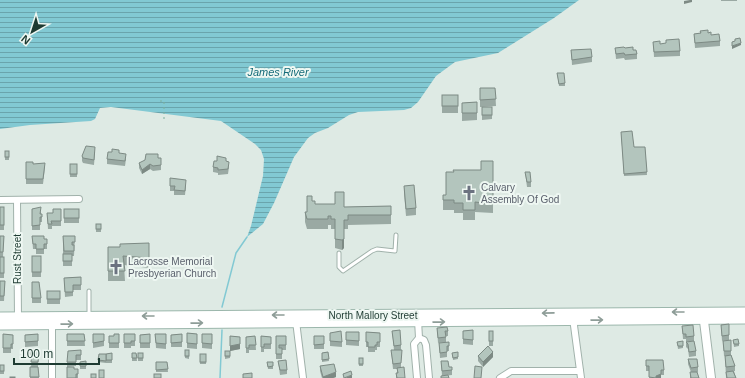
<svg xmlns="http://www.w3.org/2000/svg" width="745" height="378" font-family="Arial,sans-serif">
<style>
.water{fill:url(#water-rules)}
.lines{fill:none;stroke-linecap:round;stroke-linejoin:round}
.stream{stroke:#82c9d3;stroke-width:1.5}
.service-casing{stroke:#a1b2ab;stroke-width:5}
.minor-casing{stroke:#a1b2ab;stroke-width:8}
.tertiary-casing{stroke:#a1b2ab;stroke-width:10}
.secondary-casing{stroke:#9cb7ac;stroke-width:11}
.path{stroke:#7cb09e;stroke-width:1;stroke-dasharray:2 3;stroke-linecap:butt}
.service{stroke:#fff;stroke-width:3}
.minor{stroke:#fff;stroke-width:6}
.tertiary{stroke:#fff;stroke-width:8}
.secondary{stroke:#fff;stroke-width:9}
.wall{fill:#9aa9a3}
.shaded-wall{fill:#7d8a84}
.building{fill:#b3c5bd;stroke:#7d8a84}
.oneway{stroke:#8e9d98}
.labels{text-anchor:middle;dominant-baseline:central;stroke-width:4;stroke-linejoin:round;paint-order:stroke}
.worship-label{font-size:10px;fill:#5b616d;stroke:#eef7f2;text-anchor:start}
.street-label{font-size:10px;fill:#1e3b32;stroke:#eef7f2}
.water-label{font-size:11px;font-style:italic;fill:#166b79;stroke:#eef7f2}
</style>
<defs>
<pattern id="water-rules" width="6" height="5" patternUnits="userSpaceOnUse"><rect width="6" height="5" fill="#82c9d3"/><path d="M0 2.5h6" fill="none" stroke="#6aa4ac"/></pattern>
</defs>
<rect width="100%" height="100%" fill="#deeae4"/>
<!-- water -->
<path class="water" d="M0,0H579L554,18L498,53L455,62L436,76L418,102L411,108L404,110L358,112L349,115L328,128L315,133L308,138L294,157L274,203L263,224L247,237L251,226L263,176L264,159L261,150L255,144L221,121L111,107L100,108L95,119L91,121L30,125L0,129Z"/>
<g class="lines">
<!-- stream -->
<g class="stream">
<path d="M222,307L236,253L247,237"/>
<path d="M220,378L222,330"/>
</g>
<defs>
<g id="service">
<path d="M339,253V267L343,271L372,251L377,249L395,251L396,235"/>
<path d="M89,316V291"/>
</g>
<g id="minor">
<path d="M0,200L79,199"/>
<path d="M17,200L18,317"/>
<path d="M573,318L581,378"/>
<path d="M418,320L419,338"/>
<path d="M296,321L303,378"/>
<path d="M52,322V378"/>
<path d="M419,338L424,340L426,345L429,378"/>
<path d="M417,378L414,344L419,338"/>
<path d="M500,378L511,371H580"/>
</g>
<path id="tertiary" d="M703,313L711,378"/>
<g id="secondary">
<path d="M0,317L745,312"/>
<path d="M0,325L745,319"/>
</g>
</defs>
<!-- service casing -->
<use href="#service" class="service-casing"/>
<!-- minor casing -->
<use href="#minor" class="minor-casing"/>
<!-- tertiary casing -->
<use href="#tertiary" class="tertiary-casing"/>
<!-- secondary casing -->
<use href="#secondary" class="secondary-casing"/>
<!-- path -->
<path class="path" d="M160,101H164V121"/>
<!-- service -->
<use href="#service" class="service"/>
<!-- minor -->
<use href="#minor" class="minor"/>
<!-- tertiary -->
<use href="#tertiary" class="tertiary"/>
<!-- secondary -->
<use href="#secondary" class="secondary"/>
</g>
<!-- wall -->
<g class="wall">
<rect x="721" y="0" width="16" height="1"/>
<path d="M700,31L708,33L720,41V46L695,48L694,34L700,33Z"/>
<path d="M653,42L660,44L680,51V56L654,57Z"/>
<path d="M615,48H625L633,50L637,54V59L625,60L624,58L616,59Z"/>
<path d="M571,50L592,57V62L572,65Z"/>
<path d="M557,73L565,83V86H559Z"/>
<path d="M480,88H495L496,106L480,107Z"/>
<rect x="442" y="95" width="16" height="18"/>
<path d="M477,102V120L462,121V103Z"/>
<path d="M482,107H492V119L482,120Z"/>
<path d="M621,132L634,147H645L647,175L624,176Z"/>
<rect x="5" y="151" width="4" height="9"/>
<path d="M95,152L94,165L83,163L82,161V156Z"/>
<path d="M119,153L126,159L125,166L107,164V159Z"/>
<path d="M158,158H161V170L153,171L150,169L142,174L139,168V163Z"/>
<path d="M493,161V213L475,212V220H463V213H454V210H443V195H446L454,172L481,170Z"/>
<path d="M26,162L45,167L43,184H26Z"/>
<path d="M226,162L229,167L228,174L218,175V173L213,172V167Z"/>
<rect x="70" y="164" width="7" height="13"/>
<path d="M525,172L531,182V187H527Z"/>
<path d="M186,185L185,195H174V191H170V186Z"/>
<path d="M404,186L416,208V215L406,216L404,193Z"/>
<path d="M312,201L315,204L344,207L391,206V224L348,225V229H344V248L342,250L335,248V229H331V225H328V229H307L305,222V212H307Z"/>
<rect x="0" y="207" width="4" height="23"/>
<path d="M32,209L41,212V214H42V222H40V230H32Z"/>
<path d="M61,209V226H52V229H48L47,213H53Z"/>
<rect x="64" y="209" width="15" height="14"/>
<rect x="96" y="224" width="5" height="8"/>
<path d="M0,236H4L3,257H4V278H0Z"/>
<path d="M32,236L44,239H47V249H44V254H36V249H33Z"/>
<path d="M63,236H75L74,256H72V266H63Z"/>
<path d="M108,247H120L149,258V268L124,265L125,281H108Z"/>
<rect x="32" y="256" width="9" height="21"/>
<path d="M81,277V290H73V296L65,297L64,278Z"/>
<path d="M0,281H5L4,301H0Z"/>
<path d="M32,282L41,298V303H32Z"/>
<rect x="47" y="291" width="13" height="13"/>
<path d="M729,324V340L722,341L721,325Z"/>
<path d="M682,326L694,336V341L686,342V339H683Z"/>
<path d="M437,328L448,331V336H446V342L438,343Z"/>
<path d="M473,330V345L463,344V331Z"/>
<path d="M392,331L401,345V368L405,378H396V373H397V369H393L391,350H394Z"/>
<path d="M489,331L493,341V346H489Z"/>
<path d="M346,332H359V346L346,345Z"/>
<path d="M366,332L380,333V347H377V350H375V352H368V347H366Z"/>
<path d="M187,333L197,334V349L187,348Z"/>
<path d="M330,333L342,342V347L330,346Z"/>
<path d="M3,334L13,335V349H11V353H3Z"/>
<path d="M38,334V346L25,347V335Z"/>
<path d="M67,334H84L85,346H67Z"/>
<path d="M93,334H104V346L93,348Z"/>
<path d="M119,334V348H109V336H114Z"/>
<path d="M124,334H135V346H131V348H124Z"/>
<path d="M150,334V348H140V335Z"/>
<path d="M155,334H166V349L156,348Z"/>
<path d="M182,334V347H171V335Z"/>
<path d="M202,334H212V349L202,348Z"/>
<path d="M230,336L240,337V349L230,351V358L225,359V351H230Z"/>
<path d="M255,336L256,350H249V353H246V337Z"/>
<path d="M261,336L271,337V349H264V352H261Z"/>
<path d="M276,336H286V350H282V359H276Z"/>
<rect x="314" y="336" width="10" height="13"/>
<path d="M731,340V355L735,366V371H734L736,378H726L725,356H724L723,341Z"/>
<path d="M733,340L739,344V346L734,347Z"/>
<path d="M449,342V351H447V357L440,358L439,343Z"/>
<path d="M677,342L683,346V348L678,349Z"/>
<path d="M686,342L696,351V356L689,357L688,349L686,347Z"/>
<path d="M81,350V360H76V366L67,367V362Z"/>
<path d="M185,350H189V359L185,358Z"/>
<path d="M30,351H39L38,367H31L32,359H30Z"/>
<path d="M328,352L329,361L322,362V353Z"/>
<path d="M112,353V363H106V354Z"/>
<path d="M132,353H136L137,361H132Z"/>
<rect x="138" y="353" width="5" height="8"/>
<path d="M452,353L458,357V359L453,360Z"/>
<path d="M106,354V363L98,362V360Z"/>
<rect x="200" y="354" width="6" height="10"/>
<path d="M478,356L493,357L483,367L478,361Z"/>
<rect x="359" y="358" width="4" height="8"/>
<path d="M688,359L698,367V372H697L699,378H690V372H691L688,364Z"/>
<path d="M646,360L664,370V375H661V378H649V371H646Z"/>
<path d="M86,361V369H80V362Z"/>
<path d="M278,361L287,370V374L280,375Z"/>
<path d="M441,361L449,367L452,370V375L442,376Z"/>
<path d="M156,362H167L168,372H156Z"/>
<path d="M267,362L273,366V369H268Z"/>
<rect x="0" y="365" width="4" height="9"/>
<path d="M320,366L336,377L333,378H322L320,371Z"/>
<path d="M30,367H38L39,378H30Z"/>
<path d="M67,367L74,369H78V378H67Z"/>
</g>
<!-- shaded-wall -->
<g class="shaded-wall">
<path d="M690,0H692V2L684,4V1Z"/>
<path d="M741,43V45L732,49V46Z"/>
<path d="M150,164V169L142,174V170Z"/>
<path d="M344,239V248L342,250V240Z"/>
<path d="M240,344V349L230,351V346Z"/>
<path d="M493,352V357L483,367V362Z"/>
<path d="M336,372V377L333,378H323V377Z"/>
<path d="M661,374V378H656V376Z"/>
<path d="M352,375V378H345Z"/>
</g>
<!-- building -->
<g class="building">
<path d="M708,30V33L711,32V35L719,34L720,41L695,43L694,34L701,33L700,31Z"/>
<path d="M740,38L741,43L732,46V42L735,41V39Z"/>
<path d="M679,39L680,51L654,52L653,42L660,41V44L666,43V40Z"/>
<path d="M624,47L625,48L633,47V50H636L637,54L625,55L624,53L616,54L615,48Z"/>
<path d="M591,49L592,57L572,60L571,50Z"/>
<path d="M557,73H564L565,83L559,84Z"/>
<path d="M480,88H495L496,99L480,100Z"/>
<rect x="442" y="95" width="16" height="11"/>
<path d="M477,102V113H462V103Z"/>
<rect x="482" y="107" width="10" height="8"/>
<path d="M632,131L634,147H645L647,172L624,174L621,132Z"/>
<path d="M86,146L95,147L94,160L83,158L82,156Z"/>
<path d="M112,149L119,150V153L126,154L125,161L107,159L108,152H112Z"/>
<rect x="5" y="151" width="4" height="6"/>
<path d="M146,154H158V158H161V165L153,166L150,164L142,170L139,163L145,160Z"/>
<path d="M217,156L226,158V161L229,162L228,169L218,170V168L213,167L214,161H217Z"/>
<path d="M481,161H493V204L475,202V210H463V203H454V200H443V195H446V172H454L453,170H481Z"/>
<path d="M26,162H33V164L45,163L43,179H26Z"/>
<rect x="70" y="164" width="7" height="10"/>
<path d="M525,172H530L531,182H527Z"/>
<path d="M170,178L186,180L185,191L174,190L175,186H170Z"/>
<path d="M414,185L416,208L406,209L404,186Z"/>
<path d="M335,192H344V207L391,206V215H348V220H344V239L342,240L335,239V219H331V216H328V219H307L305,212H307V196H312V201H315V204H335Z"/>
<rect x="0" y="207" width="4" height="18"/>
<path d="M41,207L40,214H42V217H40V225L32,226V209Z"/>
<path d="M53,209H61V221H51L52,224H48L47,213H53Z"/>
<rect x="64" y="209" width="15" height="9"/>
<rect x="96" y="224" width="5" height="5"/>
<path d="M0,236H4L3,252H0Z"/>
<path d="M32,236H44V239H47V244H44V249H36V244H33Z"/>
<path d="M63,236H75V242H72V245H74V251H64Z"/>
<path d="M149,243V258L123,256L125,271H108V247H120V244Z"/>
<rect x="63" y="254" width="9" height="7"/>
<rect x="32" y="256" width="9" height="16"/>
<rect x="0" y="257" width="4" height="16"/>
<path d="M81,277V285H73V292H65L64,278Z"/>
<path d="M0,281H5L4,296H0Z"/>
<path d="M32,282H39L41,298H32Z"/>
<rect x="47" y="291" width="13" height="8"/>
<path d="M729,324V335L722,336L721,325Z"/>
<path d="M693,325L694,336L686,337V334H683L682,326Z"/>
<path d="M447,327L448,331H445L446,337L438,338L437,328Z"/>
<path d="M400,330L401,345L394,346L392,331Z"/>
<path d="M473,330V340L463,339V331Z"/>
<path d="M341,331L342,342L330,341V333Z"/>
<rect x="489" y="331" width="4" height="10"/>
<path d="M346,332H359V341L346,340Z"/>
<path d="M366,332L380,333V342H377V345H375V347H368V342H366Z"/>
<path d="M187,333L197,334V344L187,343Z"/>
<path d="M3,334L13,335V344H11V348H3Z"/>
<path d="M38,334V341L25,342V335Z"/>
<path d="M67,334H84L85,341H67Z"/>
<path d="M93,334H104V341L93,343Z"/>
<path d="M114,334H119V343H109V336H114Z"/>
<path d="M124,334H135V341H131V343H124Z"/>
<path d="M150,334V343H140V335Z"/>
<path d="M155,334H166V344L156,343Z"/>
<path d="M182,334V342L171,343V335Z"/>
<path d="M202,334H212V344L202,343Z"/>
<path d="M230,336L240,337V344L230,346Z"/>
<path d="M255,336L256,345H249V348H246V337Z"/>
<path d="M261,336L271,337V344H264V347H261Z"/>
<path d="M276,336H286V345H279V348H282V354H276Z"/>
<path d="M314,336H324V344L314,345Z"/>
<path d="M738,339L739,344H734L733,340Z"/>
<path d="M731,340V351H724L723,341Z"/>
<path d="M683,341V346H678L677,342Z"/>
<path d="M694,341L696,351L689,352L688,344L686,342Z"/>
<path d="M449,342V346H447V352L440,353L439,343Z"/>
<path d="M488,346L493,352L483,362L478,356Z"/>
<path d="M81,350V355H76V362H67L68,351Z"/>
<rect x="185" y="350" width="4" height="6"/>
<path d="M391,350H402L401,363L393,364Z"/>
<path d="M30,351H39L38,362H31L32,354H30Z"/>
<rect x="225" y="351" width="5" height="5"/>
<path d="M328,352L329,359L322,360V353Z"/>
<path d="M458,352V357L453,358L452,353Z"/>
<path d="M112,353V360H106V354Z"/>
<path d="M132,353H136L137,358H132Z"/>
<rect x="138" y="353" width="5" height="5"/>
<path d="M99,354H106V361L98,360Z"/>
<rect x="200" y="354" width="6" height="8"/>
<path d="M731,355L735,366L726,367L725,356Z"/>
<rect x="359" y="358" width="4" height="6"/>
<path d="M688,359H697L698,367L691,368Z"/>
<path d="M286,360L287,370H280L278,361Z"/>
<path d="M646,360H663L664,370H661V374L656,376V378L649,377V366H646Z"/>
<path d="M86,361V366H80V362Z"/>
<path d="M441,361H448L449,367H452V370L442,371Z"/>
<path d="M156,362H167L168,369L156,370Z"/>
<path d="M267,362H273V366L268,367Z"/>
<path d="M334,364L336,372L323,377L320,366Z"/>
<rect x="0" y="365" width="4" height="6"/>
<path d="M475,366L482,367L481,378H474Z"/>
<path d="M30,367H38L39,377H30Z"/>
<path d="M67,367H74V369H78V374H76V378H67Z"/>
<path d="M404,367L405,378H397L396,373H398L397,368Z"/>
<rect x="99" y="370" width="5" height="8"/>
<path d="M351,371L352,375L344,378L343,374Z"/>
<path d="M733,371L736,378H727L726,372Z"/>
<path d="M690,372H697L699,378H691Z"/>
<path d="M252,373V378H243V374Z"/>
<rect x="91" y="374" width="5" height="4"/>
<rect x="154" y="374" width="7" height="4"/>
<path d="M448,375L449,378H441V376Z"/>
<rect x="10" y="377" width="5" height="1"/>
</g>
<!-- one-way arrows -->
<defs><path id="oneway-shaft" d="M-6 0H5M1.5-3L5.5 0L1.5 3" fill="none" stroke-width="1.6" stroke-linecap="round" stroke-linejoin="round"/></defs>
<g class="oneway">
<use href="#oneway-shaft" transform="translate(678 312) rotate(180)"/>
<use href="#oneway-shaft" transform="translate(548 313) rotate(179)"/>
<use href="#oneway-shaft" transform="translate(278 315) rotate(180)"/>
<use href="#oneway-shaft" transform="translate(148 316) rotate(180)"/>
<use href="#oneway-shaft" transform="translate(597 320) rotate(-1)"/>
<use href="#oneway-shaft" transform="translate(439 322) rotate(-1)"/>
<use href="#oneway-shaft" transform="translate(197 323) rotate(-1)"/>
<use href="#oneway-shaft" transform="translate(67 324) rotate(-1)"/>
</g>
<!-- icons -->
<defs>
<symbol id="church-bare" viewBox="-9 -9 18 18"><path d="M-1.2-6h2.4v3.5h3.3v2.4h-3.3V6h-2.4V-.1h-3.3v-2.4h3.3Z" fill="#6b7280" stroke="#eef7f2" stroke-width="2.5" paint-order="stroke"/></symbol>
</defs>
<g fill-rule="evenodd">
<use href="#church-bare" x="458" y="182" width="22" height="22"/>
<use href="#church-bare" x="105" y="256" width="22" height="22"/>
</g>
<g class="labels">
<!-- worship labels -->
<g class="worship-label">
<text x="481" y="187">Calvary<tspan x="481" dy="12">Assembly Of God</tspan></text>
<text x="128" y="261">Lacrosse Memorial<tspan x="128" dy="12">Presbyerian Church</tspan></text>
</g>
<!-- street labels -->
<g class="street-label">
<text transform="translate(17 259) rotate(-90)">Rust Street</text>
<text x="373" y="315">North Mallory Street</text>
</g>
<!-- water labels -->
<g class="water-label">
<text x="278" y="72">James River</text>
</g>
</g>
<!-- north arrow -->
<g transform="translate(32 32) rotate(219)" stroke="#eef7f2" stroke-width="3" paint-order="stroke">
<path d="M0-3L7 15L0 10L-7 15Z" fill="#1e3b32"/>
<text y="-6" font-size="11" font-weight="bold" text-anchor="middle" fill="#1e3b32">N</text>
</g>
<!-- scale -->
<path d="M14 358v6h85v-6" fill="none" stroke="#1e3b32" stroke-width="2"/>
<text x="20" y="358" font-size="12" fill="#1e3b32" stroke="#eef7f2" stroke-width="3" paint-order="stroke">100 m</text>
</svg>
